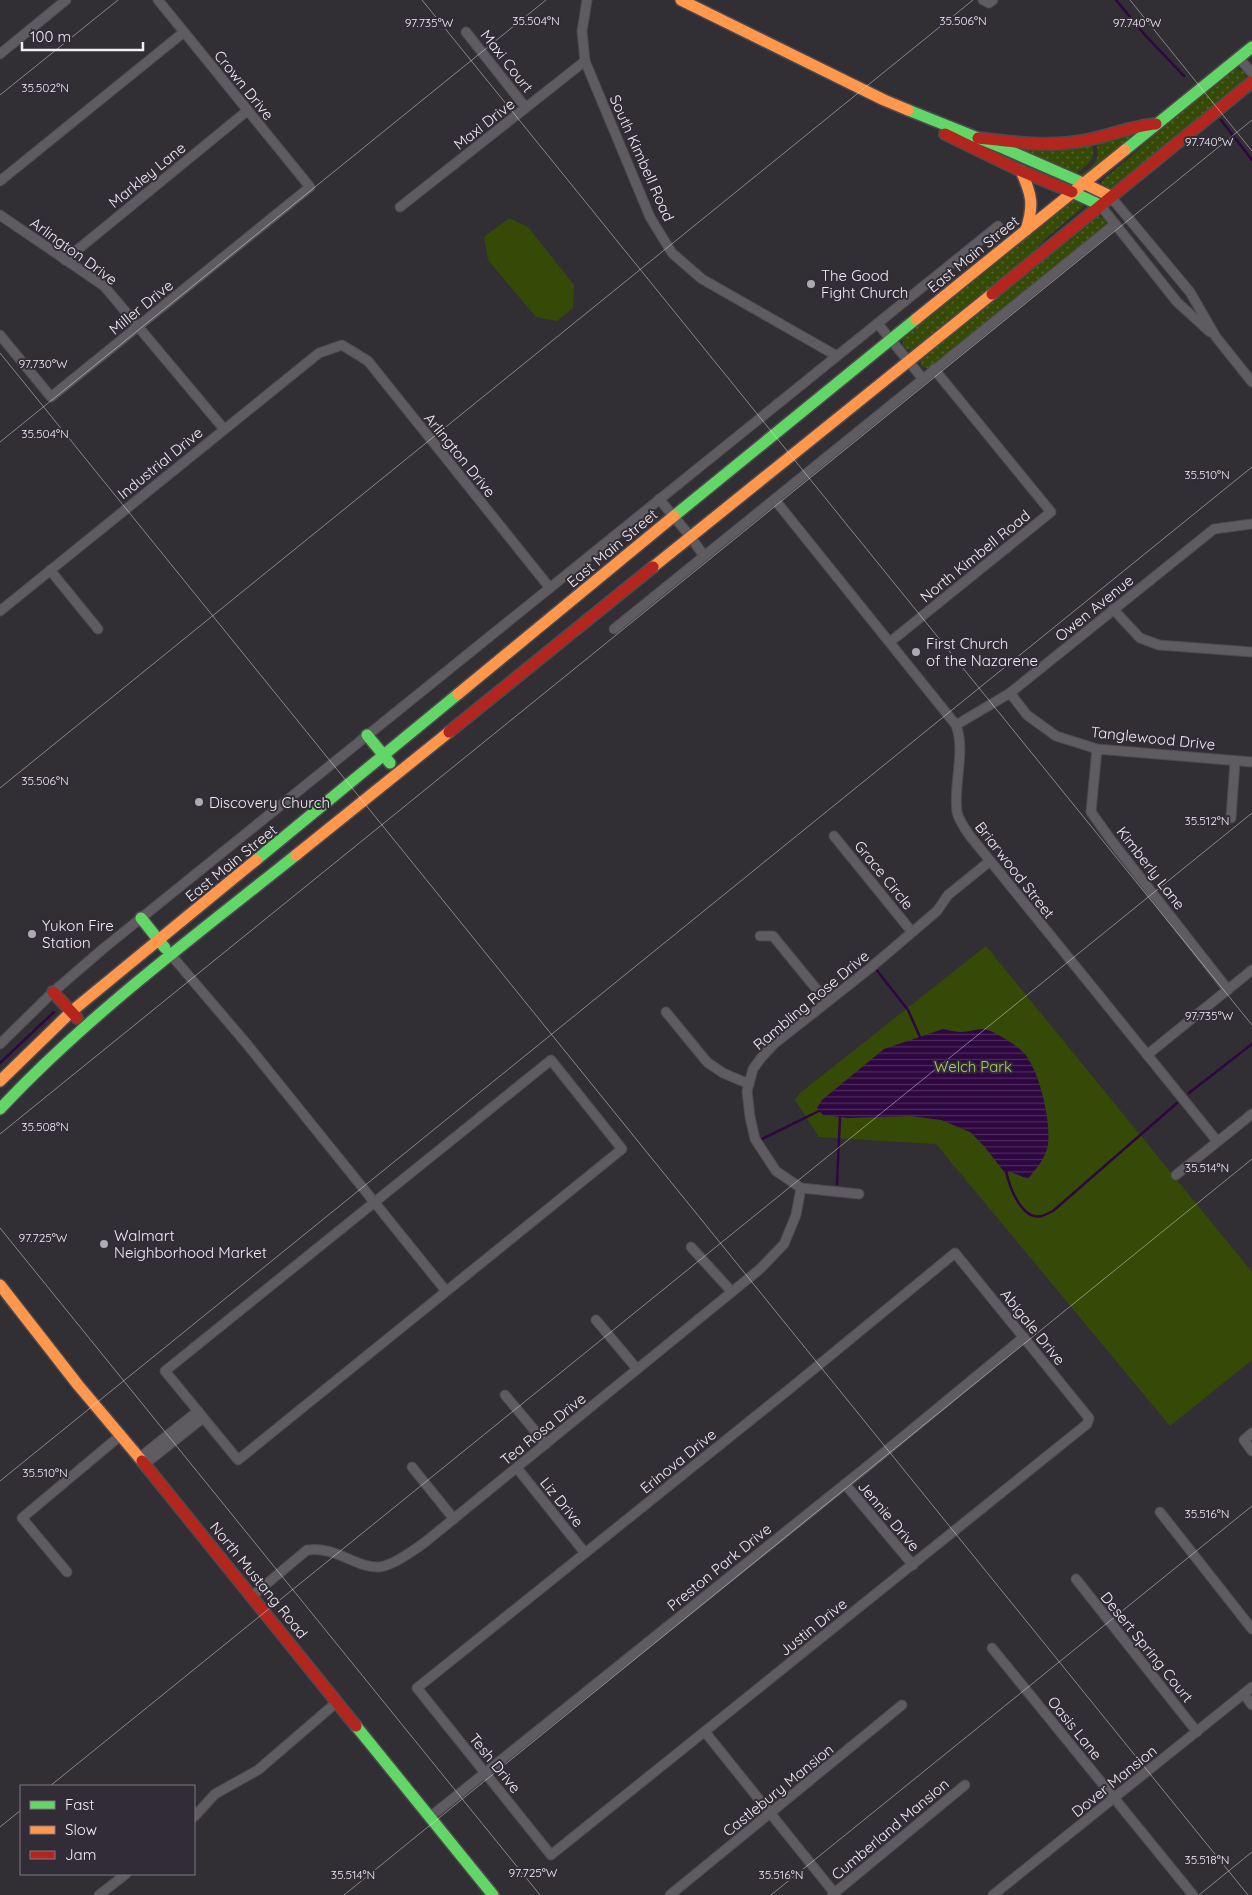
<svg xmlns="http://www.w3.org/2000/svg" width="1252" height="1895" font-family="Quicksand,sans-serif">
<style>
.grass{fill:url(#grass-dots)}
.park{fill:#364a07}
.water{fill:url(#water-rules)}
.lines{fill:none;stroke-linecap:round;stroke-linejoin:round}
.stream{stroke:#2e0640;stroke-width:2.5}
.street-casing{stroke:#4d4a4f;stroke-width:11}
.fast-casing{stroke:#4d4a4f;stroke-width:14}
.slow-casing{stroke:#4d4a4f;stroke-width:14}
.jam-casing{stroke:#4d4a4f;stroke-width:14}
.street{stroke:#5f5c61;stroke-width:9}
.fast{stroke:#63d668;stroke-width:11}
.slow{stroke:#ff974d;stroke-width:11}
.jam{stroke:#b3261e;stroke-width:11}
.ticks{fill:none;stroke:#f2edf4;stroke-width:1;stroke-opacity:0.45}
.poi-dot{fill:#aeaab1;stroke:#322c36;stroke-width:2}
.labels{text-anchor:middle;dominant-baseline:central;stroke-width:4;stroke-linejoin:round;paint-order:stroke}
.street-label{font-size:15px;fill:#f2edf4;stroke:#322c36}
.poi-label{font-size:15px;fill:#f2edf4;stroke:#322c36;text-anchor:start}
.park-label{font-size:15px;fill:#a6ce65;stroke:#322c36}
.ticks-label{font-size:12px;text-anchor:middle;fill:#f2edf4;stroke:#322c36;stroke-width:4;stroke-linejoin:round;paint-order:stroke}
</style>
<defs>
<pattern id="grass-dots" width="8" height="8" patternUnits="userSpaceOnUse" patternTransform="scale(1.25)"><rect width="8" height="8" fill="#364a07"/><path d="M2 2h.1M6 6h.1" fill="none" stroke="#54642c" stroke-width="1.8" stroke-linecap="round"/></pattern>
<pattern id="water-rules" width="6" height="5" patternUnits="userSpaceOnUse" patternTransform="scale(1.25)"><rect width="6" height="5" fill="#2e0640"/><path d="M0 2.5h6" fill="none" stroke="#4d2b5c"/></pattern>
</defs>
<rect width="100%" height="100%" fill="#312e34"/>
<!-- grass -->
<g class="grass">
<path d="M1233,69H1238L1245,72L1246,81L1108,190L1100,186L1104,179L1137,151L1156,131Z"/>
<path d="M1141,128L1082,178L1079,177C1093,165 1102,162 1096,142Z"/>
<path d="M1092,144C1097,160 1086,166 1074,175L1005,146Z"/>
<path d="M1073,199L1085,201L1082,208L1046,238L1027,259L912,350L907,349L903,346V338Z"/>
<path d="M1099,216L1106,220L1107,225L929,369L921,366V356Z"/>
</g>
<!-- park -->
<g class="park">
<path d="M509,218L528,227L574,285L573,308L557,321L536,317L488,260L484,237Z"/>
<path d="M986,946L1252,1272V1360L1170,1426L936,1144L819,1137L795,1100L800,1093Z"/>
</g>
<!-- water -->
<path class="water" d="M943,1029C949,1030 955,1032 962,1032C970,1032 981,1027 988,1030C1000,1035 1015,1044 1024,1053C1040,1071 1053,1127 1047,1149C1044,1160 1035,1170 1028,1179L1011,1172L1005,1173L984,1146L970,1132L941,1120L910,1116L848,1118L823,1115L817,1108L822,1100L884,1049Z"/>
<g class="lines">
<!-- stream -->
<g class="stream">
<path d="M1116,0L1145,35L1184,76"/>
<path d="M1221,120L1252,160"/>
<path d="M875,968L908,1010L920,1037"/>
<path d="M0,1063L54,1012"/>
<path d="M1189,1093L1252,1044"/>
<path d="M760,1140L819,1111"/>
<path d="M1006,1171C1009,1185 1021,1221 1042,1216C1045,1215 1049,1213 1053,1211L1177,1103"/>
<path d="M837,1184L840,1117"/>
</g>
<defs>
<g id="street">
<path d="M587,0L582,31L585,61L650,217L672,253L702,279L837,356"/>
<path d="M983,0L989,3L993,0"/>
<path d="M466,32L526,108"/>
<path d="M0,54L66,0"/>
<path d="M1238,57L1252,73"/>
<path d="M0,181L184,32"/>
<path d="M1110,196L1190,292L1216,337L1252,382"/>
<path d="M1100,205L1177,302L1210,332"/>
<path d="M400,207L585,61"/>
<path d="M0,215L104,286L224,429"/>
<path d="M65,260L247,111"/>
<path d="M878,324L923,379"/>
<path d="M0,335L51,397L310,187L158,0"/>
<path d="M659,499L690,536L704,556"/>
<path d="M775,500L956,725C966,752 953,784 957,812C959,821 965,829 970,836L1217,1141"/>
<path d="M50,570L98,629"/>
<path d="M1113,609L1140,638L1159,645L1252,652"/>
<path d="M0,611L319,353L342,345L368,361L550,588"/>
<path d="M614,629L1115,224"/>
<path d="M890,642L1051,512L934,369"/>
<path d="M1010,693L1027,715L1056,736L1097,749L1252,762"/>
<path d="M956,725L1010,693L1214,529L1252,524"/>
<path d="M1097,749L1091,812L1111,840L1228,990"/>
<path d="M1231,818L1235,761"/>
<path d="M834,836L912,932"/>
<path d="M760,936H773L827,1002"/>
<path d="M171,955L246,1043L446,1291"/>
<path d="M666,1012L707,1062L723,1073L749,1084"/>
<path d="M0,1044L53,992L104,948L998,226"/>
<path d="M1147,1055L1252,970"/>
<path d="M551,1060L622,1149L238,1460L165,1371Z"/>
<path d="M1176,1175L1252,1114"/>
<path d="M859,1194L801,1188L776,1171L755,1139L750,1117L747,1091L753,1069L761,1058L774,1044L869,969L937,911L948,895L990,861"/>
<path d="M691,1247L732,1292"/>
<path d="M955,1253L1089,1418L1087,1424L551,1855L417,1688L792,1387Z"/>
<path d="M596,1320L637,1369"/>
<path d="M505,1395L546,1444"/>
<path d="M1252,1433L1244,1440L1252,1451"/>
<path d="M139,1458L198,1411"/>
<path d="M145,1464L203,1418"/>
<path d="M412,1467L454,1519"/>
<path d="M517,1468L585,1553"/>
<path d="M845,1484L913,1565"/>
<path d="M1160,1512L1252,1629"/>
<path d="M67,1572L22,1518L121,1435"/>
<path d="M1076,1579L1197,1732"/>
<path d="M252,1596L307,1550C337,1546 355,1568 379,1567C392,1566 413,1551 424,1543L760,1269L784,1244L796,1215L801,1188"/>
<path d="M992,1648L1193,1895"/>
<path d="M1244,1694L1252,1705"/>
<path d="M705,1732L836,1895"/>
<path d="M194,1817L215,1794L258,1770L337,1702"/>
<path d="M430,1817L870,1464L1024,1337"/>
<path d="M99,1895L126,1874"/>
<path d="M670,1895L902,1705"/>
<path d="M832,1895L965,1785"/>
<path d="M993,1895L1252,1687"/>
</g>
<g id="fast">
<path d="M908,110L1003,148L1083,183"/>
<path d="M1125,150L1252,47"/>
<path d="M1072,192L1100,205"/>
<path d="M674,516L916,319"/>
<path d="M367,735L390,763"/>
<path d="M256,860L458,694"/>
<path d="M141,918L165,948"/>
<path d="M0,1109C89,1014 195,936 296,855"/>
<path d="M356,1726L493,1895"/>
</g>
<g id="slow">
<path d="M681,0L884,100L908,110"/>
<path d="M1021,171C1032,195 1034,205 1026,230"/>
<path d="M1083,183L1110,196"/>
<path d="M916,319L1125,150"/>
<path d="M653,567L992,294"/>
<path d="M458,694L674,516"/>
<path d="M296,855L449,732"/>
<path d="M0,1081L72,1011L256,860"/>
<path d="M0,1285L78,1385L142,1461"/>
</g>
<g id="jam">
<path d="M945,134L1021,171L1072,192"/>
<path d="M978,138C1012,142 1047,147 1081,141C1107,137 1130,126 1156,124"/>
<path d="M992,294L1252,82"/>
<path d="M449,732L653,567"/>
<path d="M53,992L77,1018"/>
<path d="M142,1461L356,1726"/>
</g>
</defs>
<!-- street casing -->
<use href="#street" class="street-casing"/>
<!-- fast casing -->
<use href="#fast" class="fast-casing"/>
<!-- slow casing -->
<use href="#slow" class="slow-casing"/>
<!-- jam casing -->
<use href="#jam" class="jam-casing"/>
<!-- street -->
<use href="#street" class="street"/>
<!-- fast -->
<use href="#fast" class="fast"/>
<!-- slow -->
<use href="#slow" class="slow"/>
<!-- jam -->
<use href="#jam" class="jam"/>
</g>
<!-- ticks -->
<path class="ticks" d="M422,0L1252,1025M1130,0L1252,151M0,95L118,0M0,353L1248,1895M0,442L546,0M0,788L973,0M0,1134L1252,120M0,1228L540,1895M0,1481L1252,467M50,1786L1252,813M0,1827L21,1810M344,1895L1252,1159M771,1895L1252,1506M1199,1895L1252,1852"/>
<!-- markers -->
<g class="poi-dot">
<circle cx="811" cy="284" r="5"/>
<circle cx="916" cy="652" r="5"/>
<circle cx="199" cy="802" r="5"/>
<circle cx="32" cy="934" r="5"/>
<circle cx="104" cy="1244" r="5"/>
</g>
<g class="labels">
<!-- street labels -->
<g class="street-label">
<text transform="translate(507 61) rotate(52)">Maxi Court</text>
<text transform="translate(244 85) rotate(51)">Crown Drive</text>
<text transform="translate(484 124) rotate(-38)">Maxi Drive</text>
<text transform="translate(642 158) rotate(66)">South Kimbell Road</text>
<text transform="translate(147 175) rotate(-39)">Markley Lane</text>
<text transform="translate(74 251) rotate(36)">Arlington Drive</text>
<text transform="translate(973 254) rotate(-39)">East Main Street</text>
<text transform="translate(141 307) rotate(-39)">Miller Drive</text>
<text transform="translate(460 455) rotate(51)">Arlington Drive</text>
<text transform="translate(160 463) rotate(-39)">Industrial Drive</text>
<text transform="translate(612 548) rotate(-40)">East Main Street</text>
<text transform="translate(975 556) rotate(-39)">North Kimbell Road</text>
<text transform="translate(1094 608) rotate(-39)">Owen Avenue</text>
<text transform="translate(1153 738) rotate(6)">Tanglewood Drive</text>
<text transform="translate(231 863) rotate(-39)">East Main Street</text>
<text transform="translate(1151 868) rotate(52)">Kimberly Lane</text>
<text transform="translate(1015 870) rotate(52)">Briarwood Street</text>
<text transform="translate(884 875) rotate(51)">Grace Circle</text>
<text transform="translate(811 1000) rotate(-40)">Rambling Rose Drive</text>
<text transform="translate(1033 1327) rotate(51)">Abigale Drive</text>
<text transform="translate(543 1429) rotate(-39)">Tea Rosa Drive</text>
<text transform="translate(678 1461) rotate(-39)">Erinova Drive</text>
<text transform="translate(562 1502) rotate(51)">Liz Drive</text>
<text transform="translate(889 1516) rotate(50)">Jennie Drive</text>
<text transform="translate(719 1567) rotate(-39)">Preston Park Drive</text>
<text transform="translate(259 1580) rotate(51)">North Mustang Road</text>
<text transform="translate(813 1627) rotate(-39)">Justin Drive</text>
<text transform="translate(1147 1647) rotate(51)">Desert Spring Court</text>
<text transform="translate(1075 1728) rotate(51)">Oasis Lane</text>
<text transform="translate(495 1763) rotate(51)">Tesh Drive</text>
<text transform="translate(1114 1781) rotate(-39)">Dover Mansion</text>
<text transform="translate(778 1790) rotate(-39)">Castlebury Mansion</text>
<text transform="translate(890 1829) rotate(-40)">Cumberland Mansion</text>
</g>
<!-- poi labels -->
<g class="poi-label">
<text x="821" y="275">The Good<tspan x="821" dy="17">Fight Church</tspan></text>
<text x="926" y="643">First Church<tspan x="926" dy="17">of the Nazarene</tspan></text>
<text x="209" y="802">Discovery Church</text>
<text x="42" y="925">Yukon Fire<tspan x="42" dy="17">Station</tspan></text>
<text x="114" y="1235">Walmart<tspan x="114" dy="17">Neighborhood Market</tspan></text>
</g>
<!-- park labels -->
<g class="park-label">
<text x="973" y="1066">Welch Park</text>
</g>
</g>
<g class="ticks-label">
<text x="536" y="25">35.504°N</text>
<text x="963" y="25">35.506°N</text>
<text x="429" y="27">97.735°W</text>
<text x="1137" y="27">97.740°W</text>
<text x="45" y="92">35.502°N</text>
<text x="1209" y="146">97.740°W</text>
<text x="43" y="368">97.730°W</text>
<text x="45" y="438">35.504°N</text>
<text x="1207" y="479">35.510°N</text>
<text x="45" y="785">35.506°N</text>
<text x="1207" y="825">35.512°N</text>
<text x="1209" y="1020">97.735°W</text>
<text x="45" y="1131">35.508°N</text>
<text x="1207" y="1172">35.514°N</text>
<text x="43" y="1242">97.725°W</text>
<text x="45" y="1477">35.510°N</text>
<text x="1207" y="1518">35.516°N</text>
<text x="1207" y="1864">35.518°N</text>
<text x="533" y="1877">97.725°W</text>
<text x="353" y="1879">35.514°N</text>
<text x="781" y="1879">35.516°N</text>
</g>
<!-- legend -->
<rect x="20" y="1785" width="175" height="90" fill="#322c36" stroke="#7f7982"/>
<rect x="30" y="1801" width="25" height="8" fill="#63d668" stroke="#7f7982"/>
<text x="65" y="1810" font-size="15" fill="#f2edf4">Fast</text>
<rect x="30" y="1826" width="25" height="8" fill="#ff974d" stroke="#7f7982"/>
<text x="65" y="1835" font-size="15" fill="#f2edf4">Slow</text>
<rect x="30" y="1851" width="25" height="8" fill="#b3261e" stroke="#7f7982"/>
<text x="65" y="1860" font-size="15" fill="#f2edf4">Jam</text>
<!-- scale -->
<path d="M22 42v8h121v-8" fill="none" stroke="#f2edf4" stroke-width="2.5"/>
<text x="30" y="42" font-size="15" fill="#f2edf4" stroke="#322c36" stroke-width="4" paint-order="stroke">100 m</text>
</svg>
